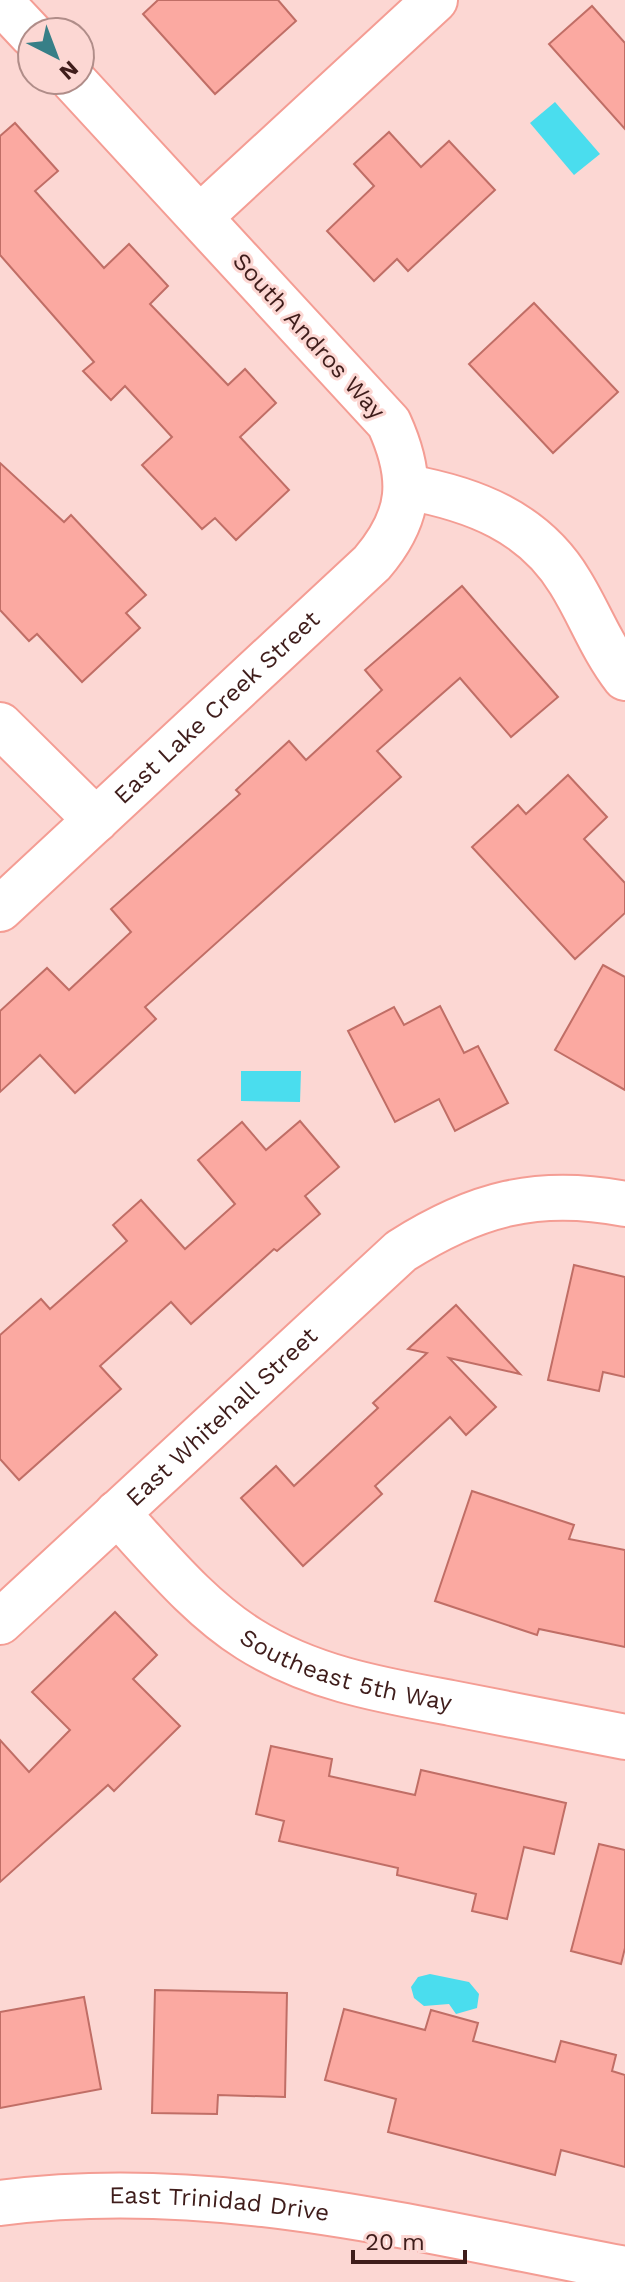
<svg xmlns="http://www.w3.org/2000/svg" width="625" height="2282" font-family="'Work Sans',sans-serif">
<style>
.water{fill:#4addee}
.building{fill:#fba9a1;stroke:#c06e66;stroke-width:2}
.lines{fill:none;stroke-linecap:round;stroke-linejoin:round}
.minor-casing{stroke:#f49d94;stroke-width:48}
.minor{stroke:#fff;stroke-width:44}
.labels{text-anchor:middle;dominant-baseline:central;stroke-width:6;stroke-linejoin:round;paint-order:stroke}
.street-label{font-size:24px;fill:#3f1d1b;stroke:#fcd7d3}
</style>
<rect width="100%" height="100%" fill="#fcd7d3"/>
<!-- water -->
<g class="water">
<path d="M555,102L600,154L574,175L530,123Z"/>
<path d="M241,1071H301L300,1102L241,1101Z"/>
<path d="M430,1974L469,1982L479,1994L477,2008L456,2014L449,2004L424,2006L414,1998L411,1987L418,1977Z"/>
</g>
<!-- building -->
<g class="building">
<path d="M158,0H278L296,21L215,94L143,14Z"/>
<path d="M592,6L625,43V129L549,44Z"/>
<path d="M15,123L58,171L35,191L104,268L129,244L168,286L150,304L228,385L245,369L276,403L240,437L289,490L236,540L215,518L202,529L142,465L172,437L125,386L111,400L83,371L94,362L0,255V136Z"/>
<path d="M389,132L421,167L449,141L495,190L408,271L397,259L374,281L327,231L374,186L354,164Z"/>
<path d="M534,303L618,392L553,453L469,364Z"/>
<path d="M0,463L64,522L71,515L146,595L126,613L140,628L82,682L37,634L29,641L0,610Z"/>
<path d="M462,586L558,697L511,737L460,678L377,751L401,777L145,1007L156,1019L75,1093L40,1055L0,1092V1011L47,968L69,990L131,932L111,909L240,794L236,790L289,741L306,760L382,690L365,670Z"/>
<path d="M568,775L607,817L584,839L625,883V913L575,959L472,847L518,805L526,814Z"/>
<path d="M603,965L625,977V1090L555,1050Z"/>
<path d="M440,1006L464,1053L478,1046L508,1103L455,1131L439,1099L395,1122L348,1031L394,1007L404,1025Z"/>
<path d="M300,1121L339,1167L305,1196L320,1214L277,1251L274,1249L191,1324L171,1302L100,1366L121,1389L19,1480L0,1459V1335L41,1299L50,1309L127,1241L113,1225L141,1200L185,1249L235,1204L198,1160L242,1122L266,1150Z"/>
<path d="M574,1265L625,1277V1377L603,1372L599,1391L548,1380Z"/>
<path d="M456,1305L520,1374L449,1358L496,1407L466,1435L450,1417L375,1486L382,1494L303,1566L241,1498L276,1466L294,1486L378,1408L373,1403L427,1353L408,1349Z"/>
<path d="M472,1491L574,1525L569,1539L625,1550V1647L539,1629L537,1635L435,1601Z"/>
<path d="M115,1612L157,1655L133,1679L180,1726L114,1791L108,1785L0,1882V1740L29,1772L70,1730L32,1692Z"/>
<path d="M271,1746L332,1759L329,1776L415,1795L421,1770L566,1803L554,1854L524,1847L507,1919L472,1911L476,1894L397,1875L398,1868L279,1841L284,1821L256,1814Z"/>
<path d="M599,1844L625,1850V1948L621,1964L571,1951Z"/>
<path d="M155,1990L287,1993L285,2097L218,2095L217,2114L152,2113Z"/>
<path d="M84,1997L101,2089L0,2108V2012Z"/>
<path d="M344,2009L425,2030L431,2010L478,2023L473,2041L555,2062L561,2041L616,2055L612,2071L625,2075V2167L561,2150L555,2175L388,2132L396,2099L325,2080Z"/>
</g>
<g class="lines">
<defs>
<g id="minor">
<path d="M0,1L32,35"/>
<path d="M200,217L435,0"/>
<path d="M407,487C473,499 534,522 570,582C590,614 601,647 625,678"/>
<path d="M0,725L96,820"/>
<path id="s1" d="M0,909L372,563C412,516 414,478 389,423L73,80"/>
<path id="s2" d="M117,1513C158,1557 198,1607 249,1639C311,1678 381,1690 451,1703C509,1714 567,1726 625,1737"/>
<path id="s3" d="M0,1622L401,1251C475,1204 538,1187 625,1204"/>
<path id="s4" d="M0,2203C212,2175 418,2230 625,2269"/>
</g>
</defs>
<!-- minor casing -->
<use href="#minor" class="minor-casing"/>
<!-- minor -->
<use href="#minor" class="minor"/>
</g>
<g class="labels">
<!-- street labels -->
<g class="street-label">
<text transform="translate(309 336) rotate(48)">South Andros Way</text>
<text stroke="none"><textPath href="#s1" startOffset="296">East Lake Creek Street</textPath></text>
<text stroke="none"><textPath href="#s3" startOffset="302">East Whitehall Street</textPath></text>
<text stroke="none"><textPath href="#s2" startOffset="286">Southeast 5th Way</textPath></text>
<text stroke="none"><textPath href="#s4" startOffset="220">East Trinidad Drive</textPath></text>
</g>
</g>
<!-- north arrow -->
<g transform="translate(56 56) rotate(138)"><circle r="38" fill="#fcd7d3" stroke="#b08d89" stroke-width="2"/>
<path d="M0-6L14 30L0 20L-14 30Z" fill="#377f87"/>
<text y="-12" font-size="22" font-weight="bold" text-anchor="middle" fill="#3f1d1b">N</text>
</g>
<!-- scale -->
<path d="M353 2250v12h112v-12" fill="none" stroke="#3f1d1b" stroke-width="4"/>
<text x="365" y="2250" font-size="24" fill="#3f1d1b" stroke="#fcd7d3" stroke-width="6" paint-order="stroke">20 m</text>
</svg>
